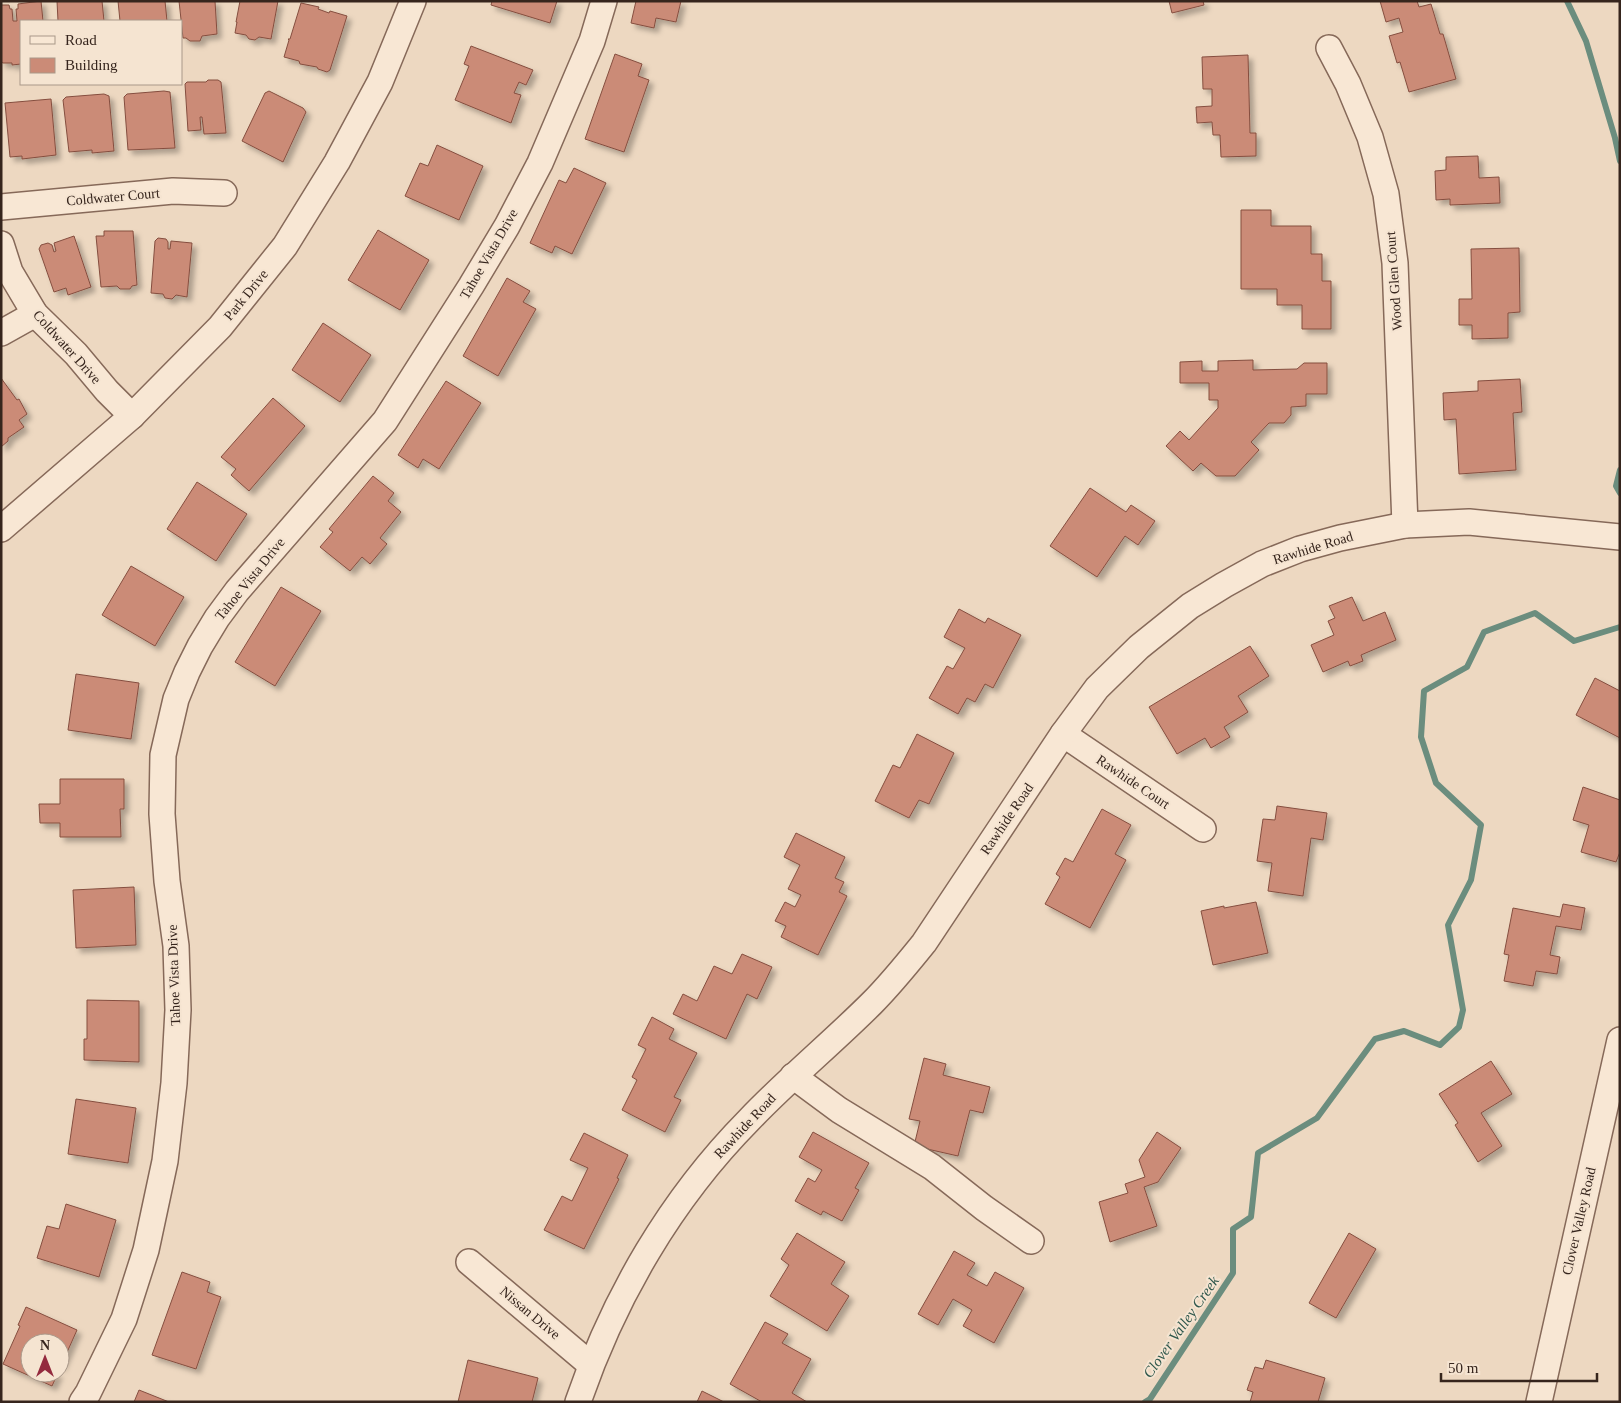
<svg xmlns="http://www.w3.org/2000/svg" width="1621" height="1403" font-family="'Times New Roman',serif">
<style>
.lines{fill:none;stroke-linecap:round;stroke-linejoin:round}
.stream{stroke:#6b8d7e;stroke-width:6}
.building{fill:#cb8b77;stroke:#854e3f;filter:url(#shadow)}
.minor-casing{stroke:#866959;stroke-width:28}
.minor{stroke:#f8e7d4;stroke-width:25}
.labels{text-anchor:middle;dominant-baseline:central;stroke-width:4;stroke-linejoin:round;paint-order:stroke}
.street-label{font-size:14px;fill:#36251d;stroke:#f5e4d1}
.water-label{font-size:15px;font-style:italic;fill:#2d564b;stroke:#f5e4d1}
</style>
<defs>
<filter id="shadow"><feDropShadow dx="4.5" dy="4.5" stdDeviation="2.5" flood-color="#0004"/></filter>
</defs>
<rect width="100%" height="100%" fill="#edd8c1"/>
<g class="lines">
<!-- stream -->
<g class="stream">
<path d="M1567,1L1586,41L1615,138L1620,161"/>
<path d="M1620,470L1616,486L1620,493"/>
<path d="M1145,1402L1150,1399L1233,1273V1229L1251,1217L1258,1153L1317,1118L1375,1039L1404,1031L1440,1045L1459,1027L1463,1010L1448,925L1471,880L1481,825L1436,783L1421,737L1424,691L1467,667L1484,632L1535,613L1574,641L1620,627"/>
</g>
</g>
<!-- building -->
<g class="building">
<path d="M41,1L43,21H21V64L12,65V63H3L1,62V5H9L10,9H12L13,21H17L16,9H18V4Z"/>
<path d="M57,1H102L104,21H58Z"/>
<path d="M118,1H165L167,21H120Z"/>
<path d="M179,1H215L217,34L202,36L200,41H190L186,38H183Z"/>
<path d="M240,1H278L271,39L259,37L255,40L249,39L246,35L235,33L237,22H236Z"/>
<path d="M492,1H557L550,23L491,5Z"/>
<path d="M636,1H681L676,22L656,18L654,28L631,23Z"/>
<path d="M1169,1H1203L1204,5L1172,13Z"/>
<path d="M1380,1H1417L1419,7L1431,4L1440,34H1443L1456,79L1409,92L1400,62L1397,63L1389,36L1403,32L1399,18L1386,22Z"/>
<path d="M301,3L319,7L318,9L329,13L330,11L347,16L330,70L327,72L318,69L317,67L300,64L299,61L284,57L289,40L288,39H290Z"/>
<path d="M471,46L533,70L526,85L519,82L514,93L521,95L511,123L455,100L469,66L464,64Z"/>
<path d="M615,54L642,64L638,76L649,80L624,152L585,139Z"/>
<path d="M1248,55L1250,133H1256V156L1221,157L1220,135H1213L1212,122L1197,123L1196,107L1212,106V89H1203L1202,57Z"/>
<path d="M208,80H218L221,82L226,133L204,134L202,117H200L201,130L188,131L185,84L187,82H206Z"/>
<path d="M164,91L170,92L175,148L128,150L124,97L127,94Z"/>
<path d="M269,91L303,108L306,112L283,162L242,141L265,93Z"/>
<path d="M104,94L109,96L114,151L92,153V150L69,152L63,100L66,97Z"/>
<path d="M51,99L56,155L22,159V156L10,157L5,103Z"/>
<path d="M437,145L483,166L459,220L405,196L420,163L428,166Z"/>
<path d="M1478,156L1479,178L1499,177L1500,203L1450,205V199L1436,200L1435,171L1446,170V157Z"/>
<path d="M574,168L606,183L572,254L555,246L552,253L530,243L559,180L566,183Z"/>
<path d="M1241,210H1271V226H1311V254H1322V281H1331V329H1302V305H1277V289H1241Z"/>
<path d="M378,230L429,260L400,310L348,280Z"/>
<path d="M104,231H133L137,285L132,286L130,289H120L117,286L101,287L96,236H104Z"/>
<path d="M74,236L91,287L68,295L66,288L54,292L39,249L41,245L48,243L52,245L54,252L56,251L54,243Z"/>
<path d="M158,238L166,239L168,242V249H170L171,241L192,243L187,297L176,295L172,299L165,298L163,294L151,293L155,241Z"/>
<path d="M1519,248L1520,312L1508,313V338L1472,339V325H1459V299H1472L1471,249Z"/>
<path d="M507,278L530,291L523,302L536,309L498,376L463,356Z"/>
<path d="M323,323L371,355L340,402L292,370Z"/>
<path d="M1253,360V370L1297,369L1304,363H1327V394H1306V406L1291,407V415L1284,423H1269L1251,442L1259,450L1235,476H1216L1201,463L1193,471L1166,446L1180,431L1189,440L1218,408V400H1209V383H1180V362L1202,361V371H1218V361Z"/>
<path d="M1,378L17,400L19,399L27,414L19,420L24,427L8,438V441L1,447Z"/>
<path d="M1520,379L1522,412L1513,413L1516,470L1459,474L1456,419L1444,420L1443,393L1478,391V381Z"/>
<path d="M446,381L481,403L439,469L423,459L418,468L398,455Z"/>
<path d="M273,398L305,426L249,491L231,475L236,469L221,457Z"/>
<path d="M373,476L394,493L388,501L401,512L380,538L387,544L370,564L362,557L350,571L320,547L333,532L329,529Z"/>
<path d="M197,482L247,514L216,561L167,529Z"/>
<path d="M1090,488L1126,512L1131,505L1155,521L1138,545L1125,536L1097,577L1050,546Z"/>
<path d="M131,566L184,597L155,646L102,615Z"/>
<path d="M281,587L321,611L275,686L235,662Z"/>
<path d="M1352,597L1363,621L1385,612L1396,640L1361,655L1363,661L1350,666L1348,661L1323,672L1311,645L1334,635L1328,621L1335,618L1329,606Z"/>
<path d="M959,609L985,623L988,618L1021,635L993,688L985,684L975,702L967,698L958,714L929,698L947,666L953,669L965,648L944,637Z"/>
<path d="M1250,646L1269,676L1238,696L1248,712L1224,727L1230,737L1211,748L1205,738L1177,754L1149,707Z"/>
<path d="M76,674L139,683L131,739L68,730Z"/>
<path d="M1595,678L1620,691V738L1576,715Z"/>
<path d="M917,734L954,753L929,804L919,800L909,818L875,801L893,765L900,768Z"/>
<path d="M60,779H124V809H120L121,837H60V823H40L39,804H60Z"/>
<path d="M1583,787L1620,800V852L1616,862L1581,852L1589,825L1573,820Z"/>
<path d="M1277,806L1327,813L1323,840L1311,838L1303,896L1268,891L1272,863L1257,861L1263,819L1275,820Z"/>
<path d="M1102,809L1131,825L1115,854L1126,860L1090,928L1045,904L1060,877L1056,874L1065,858L1073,862Z"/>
<path d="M796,833L845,857L835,878L844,882L839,892L847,896L818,955L781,937L786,926L775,921L785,902L795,907L801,895L788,889L800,865L784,857Z"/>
<path d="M134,887L136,945L76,948L73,890Z"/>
<path d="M1256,902L1268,953L1213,965L1201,911L1224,906V908Z"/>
<path d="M1563,904L1585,908L1581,930L1556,926L1550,955L1560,957L1557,974L1536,971L1533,986L1504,981L1509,955L1504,954L1513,908L1560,917Z"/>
<path d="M742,954L772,967L757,999L747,994L726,1039L673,1014L683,994L697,1001L714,966L732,974Z"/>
<path d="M87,1000L139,1001V1062L84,1060V1039H87Z"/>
<path d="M652,1017L674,1029L669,1039L697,1053L674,1097L681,1100L665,1132L622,1110L637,1080L632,1077L646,1049L638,1045Z"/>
<path d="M924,1058L946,1064L943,1075L990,1087L983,1113L970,1110L958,1156L914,1146L920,1121L909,1119Z"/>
<path d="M1491,1061L1512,1094L1481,1113L1502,1146L1478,1162L1455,1125L1458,1123L1439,1094Z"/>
<path d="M76,1099L136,1108L128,1163L68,1154Z"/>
<path d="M813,1132L869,1163L855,1188L859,1190L842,1221L823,1211L821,1215L795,1201L808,1178L815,1182L822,1170L799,1157Z"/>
<path d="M1157,1132L1181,1148L1158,1182L1144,1187L1157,1226L1110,1242L1099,1202L1128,1193L1125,1184L1145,1177L1139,1160Z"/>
<path d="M584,1133L628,1155L617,1178L619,1179L584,1249L544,1230L562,1196L572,1201L588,1168L570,1160Z"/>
<path d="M66,1204L116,1220L99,1277L37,1258L47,1226L59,1229Z"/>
<path d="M797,1233L845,1262L831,1284L849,1296L827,1331L770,1296L789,1265L781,1259Z"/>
<path d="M1349,1233L1376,1249L1336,1318L1309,1303Z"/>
<path d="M954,1251L975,1263L967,1275L987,1286L995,1272L1024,1288L994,1343L963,1326L972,1310L953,1299L938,1325L918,1314Z"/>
<path d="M182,1272L210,1282L207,1292L221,1297L196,1369L152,1355Z"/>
<path d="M26,1307L77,1330L60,1368V1343H30V1373H58L52,1386L3,1364L20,1326L18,1325Z"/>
<path d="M765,1322L788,1334L782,1343L811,1359L792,1393L807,1402H762L730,1384Z"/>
<path d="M468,1360L538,1378L532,1402H458Z"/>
<path d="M1266,1360L1325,1378L1318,1402H1250L1253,1392L1247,1390L1255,1367L1263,1369Z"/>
<path d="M139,1390L169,1402H134Z"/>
<path d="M702,1391L724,1402H697Z"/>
</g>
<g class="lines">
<defs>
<g id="minor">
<path d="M1329,48L1348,84L1370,137L1386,194L1395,263L1405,525"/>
<path d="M1,207L173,191L224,193"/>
<path d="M1,244L10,272L35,314L76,354L107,391L132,416"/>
<path d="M1,333L35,314"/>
<path d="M1,529L132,416L220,327L285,246L337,162L380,82L413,1"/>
<path d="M1063,734L1203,829"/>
<path d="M793,1076L839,1110L932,1167L984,1208L1031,1241"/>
<path d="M469,1262L591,1365"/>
<path d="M82,1402L88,1393L124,1319L146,1250L165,1161L174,1083L178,1010L176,946L167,881L162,814L163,755L176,699L187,672L200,646L217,618L237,591L385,421L471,286L507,226L540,163L592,41L604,1"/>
<path d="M578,1402C614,1297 671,1199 749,1120C788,1079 832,1043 872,1003C891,984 907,964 924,943L1063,734L1097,688L1139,647L1190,606L1224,585L1262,564L1300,549L1340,538L1405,525L1469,522L1620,537"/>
<path d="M1539,1402L1620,1040"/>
</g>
</defs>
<!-- minor casing -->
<use href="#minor" class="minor-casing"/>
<!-- minor -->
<use href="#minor" class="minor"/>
</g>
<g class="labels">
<!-- street labels -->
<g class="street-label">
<text transform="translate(113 197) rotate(-5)">Coldwater Court</text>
<text transform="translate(489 254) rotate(-60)">Tahoe Vista Drive</text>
<text transform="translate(1394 281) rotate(-94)">Wood Glen Court</text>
<text transform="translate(246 295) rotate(-51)">Park Drive</text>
<text transform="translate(67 347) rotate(48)">Coldwater Drive</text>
<text transform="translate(1313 548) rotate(-17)">Rawhide Road</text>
<text transform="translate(250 579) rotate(-51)">Tahoe Vista Drive</text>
<text transform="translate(1133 782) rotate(34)">Rawhide Court</text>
<text transform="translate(1007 819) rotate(-56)">Rawhide Road</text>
<text transform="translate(174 975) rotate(-92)">Tahoe Vista Drive</text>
<text transform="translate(745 1126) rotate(-47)">Rawhide Road</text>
<text transform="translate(1579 1221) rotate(-77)">Clover Valley Road</text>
<text transform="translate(530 1313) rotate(40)">Nissan Drive</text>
</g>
<!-- water labels -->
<g class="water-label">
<text transform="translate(1181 1327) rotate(-55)">Clover Valley Creek</text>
</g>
</g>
<!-- border -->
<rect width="1621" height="1403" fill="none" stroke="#36251d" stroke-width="5"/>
<!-- legend -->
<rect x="20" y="20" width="162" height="65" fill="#f5e4d1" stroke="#a99889"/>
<rect x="30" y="36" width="25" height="8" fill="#f8e7d4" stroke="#a99889"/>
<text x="65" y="45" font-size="15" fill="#36251d">Road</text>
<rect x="30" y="58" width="25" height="15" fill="#cb8b77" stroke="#a99889"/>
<text x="65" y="70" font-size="15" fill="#36251d">Building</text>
<!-- north arrow -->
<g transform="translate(45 1358)"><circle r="24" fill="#f5e4d1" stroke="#a99889"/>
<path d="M0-4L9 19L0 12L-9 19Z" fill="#942a3e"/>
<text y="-8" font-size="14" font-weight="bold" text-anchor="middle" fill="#36251d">N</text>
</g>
<!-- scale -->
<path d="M1441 1373v8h156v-8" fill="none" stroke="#36251d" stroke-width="2.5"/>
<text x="1448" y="1373" font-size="15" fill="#36251d" stroke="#f5e4d1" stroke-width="4" paint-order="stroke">50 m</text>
</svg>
